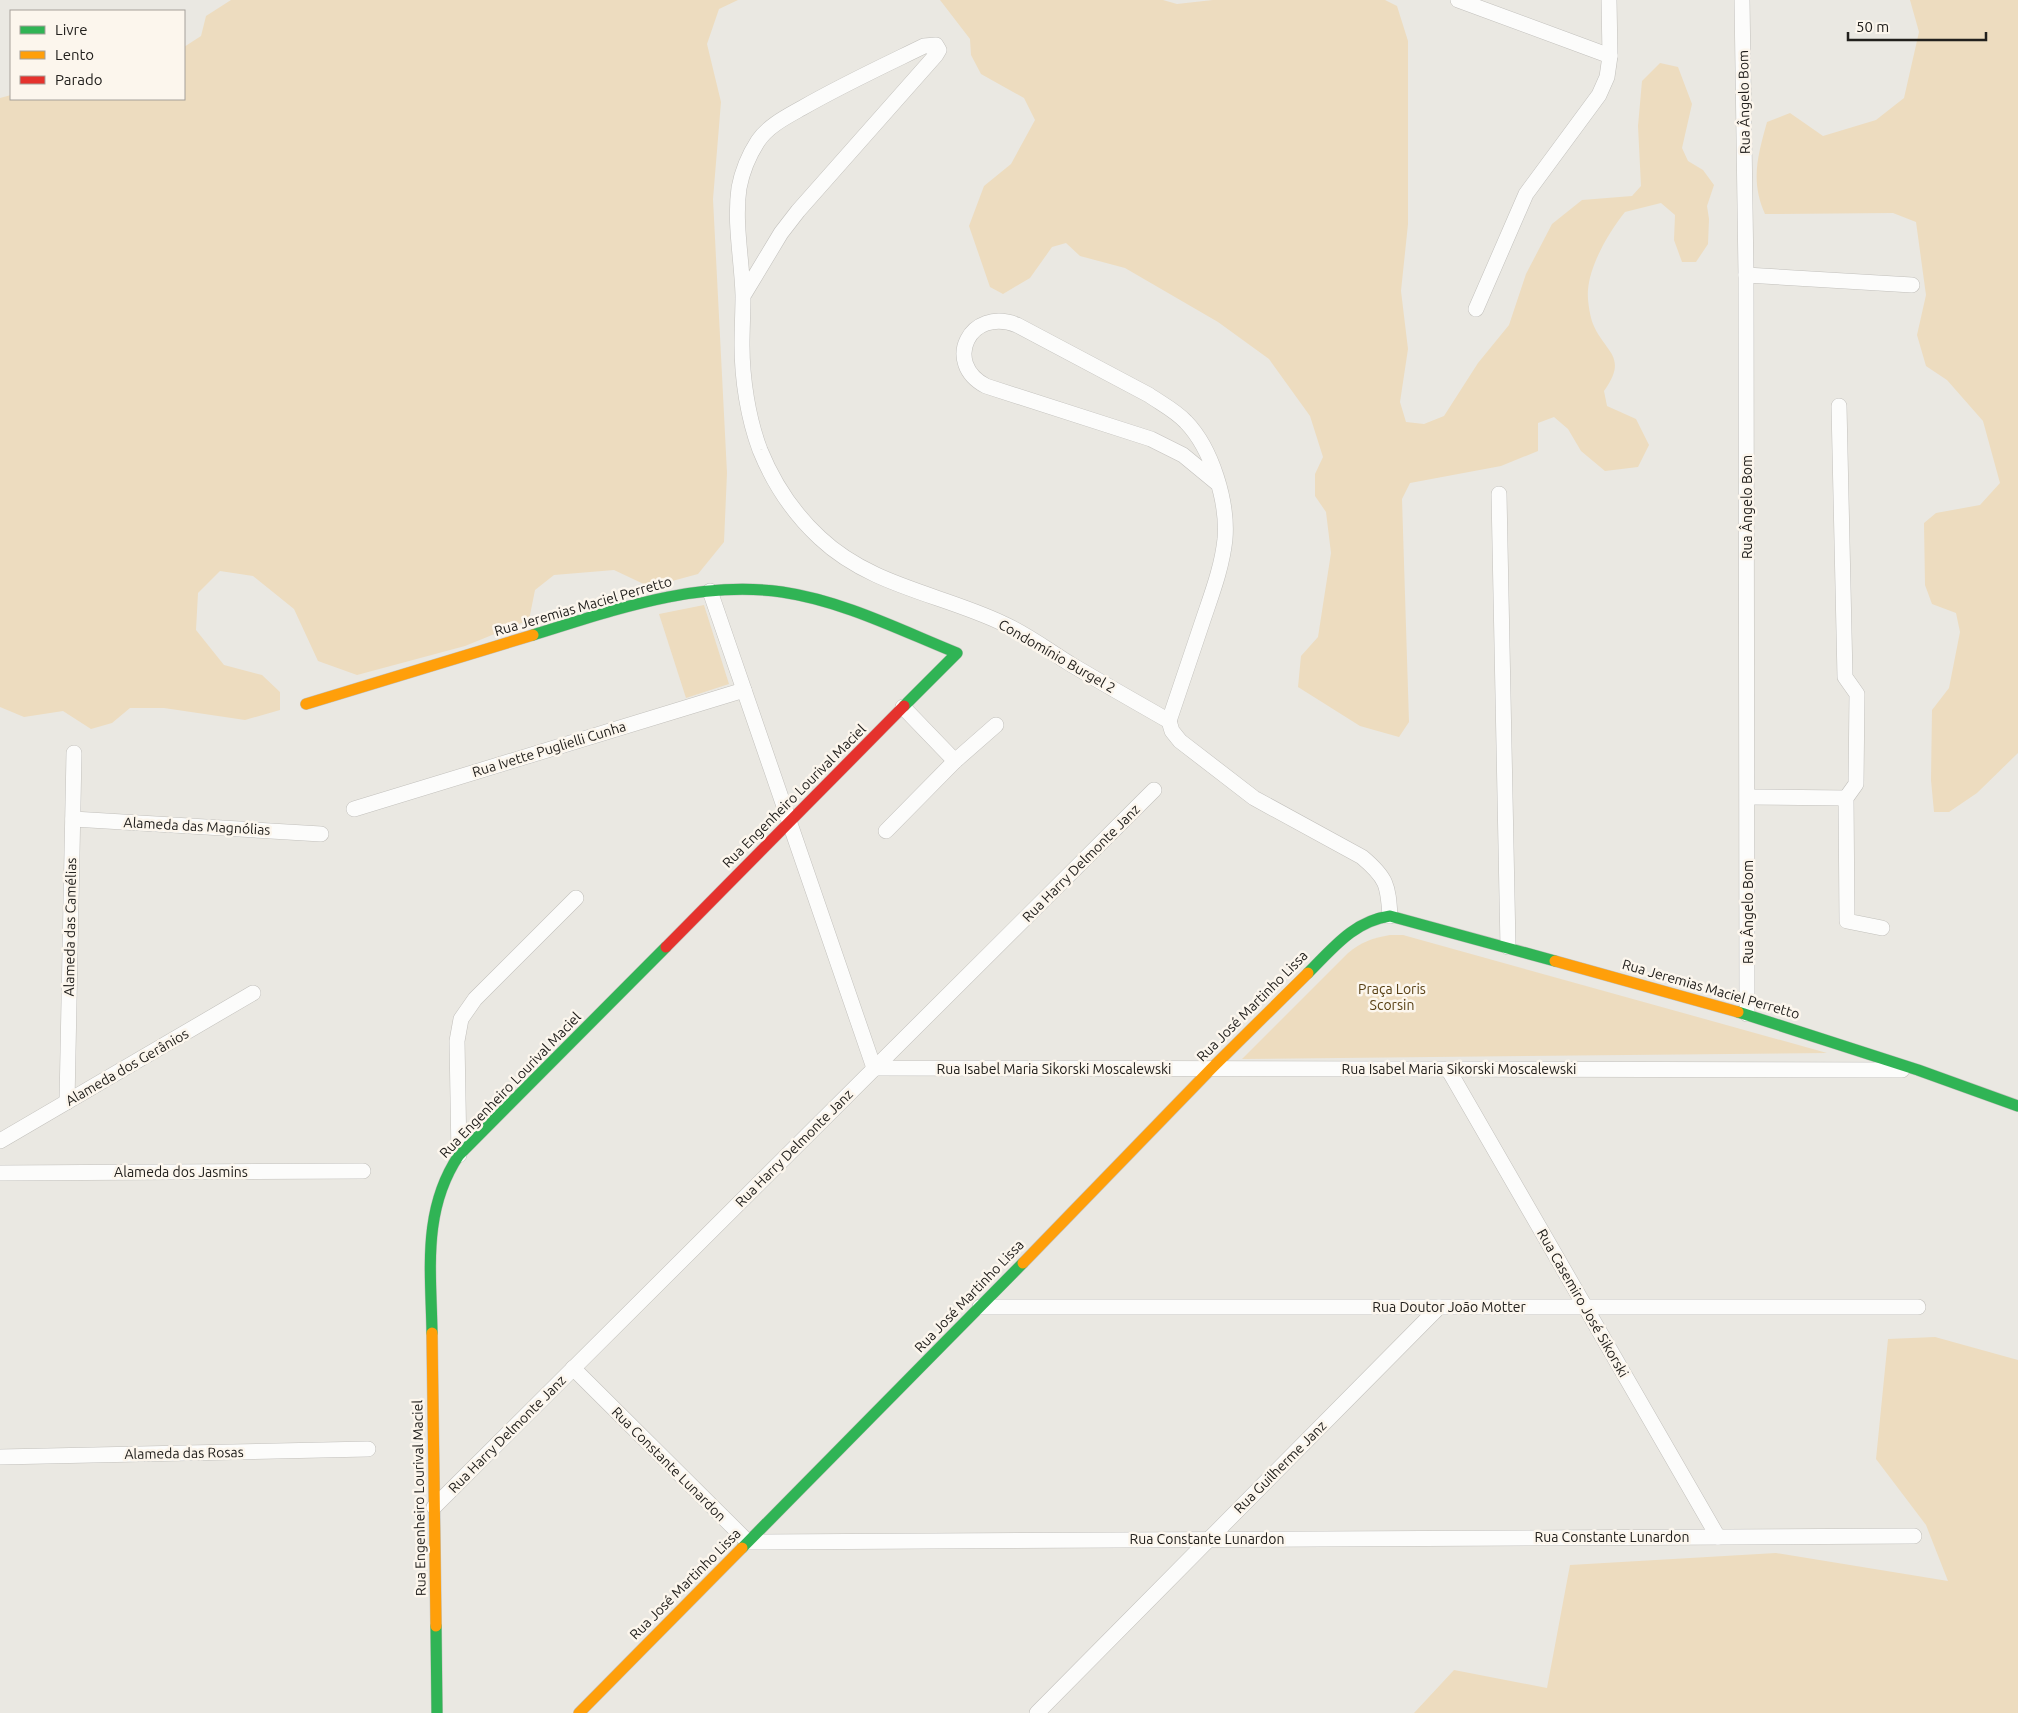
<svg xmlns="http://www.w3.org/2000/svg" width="2018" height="1713" font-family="Ubuntu,sans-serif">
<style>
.green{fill:#eddcbf}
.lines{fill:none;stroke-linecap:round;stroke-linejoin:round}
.street-casing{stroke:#c2c0bc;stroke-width:16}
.fast-casing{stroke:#c2c0bc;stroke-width:12}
.slow-casing{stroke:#c2c0bc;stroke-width:12}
.jam-casing{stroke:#c2c0bc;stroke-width:12}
.street{stroke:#fcfcfb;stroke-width:15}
.fast{stroke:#30b455;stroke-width:11}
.slow{stroke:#ff9f0a;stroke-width:11}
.jam{stroke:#e5322d;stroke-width:11}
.labels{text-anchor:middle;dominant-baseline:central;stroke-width:5;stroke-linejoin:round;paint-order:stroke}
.street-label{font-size:14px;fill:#22201d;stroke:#fcf6ed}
.park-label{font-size:14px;fill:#573f13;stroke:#fcf6ed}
</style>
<rect width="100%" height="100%" fill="#eae8e2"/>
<!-- green -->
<g class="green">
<path d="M231,0H738L719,9L707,44L721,102L713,199L727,473L724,542L698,574L650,587L614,570L554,575L535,590L529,620L465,646L357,675L318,661L294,609L253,576L220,571L198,593L196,630L224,665L262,675L280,692V710L245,720L164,708H130L112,723L91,729L63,711L24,717L0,707V98L11,95V99H184V47L201,36L206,16Z"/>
<path d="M940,0H1163L1177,4L1213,0H1385L1397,6L1408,41V224L1401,291L1408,349L1400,402L1406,422L1424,424L1444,416L1478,363L1509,325L1526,274L1552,224L1582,200L1632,196L1641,186L1638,126L1642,81L1660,63L1678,67L1692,104L1682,148L1688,161L1703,170L1714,185L1707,206L1709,219L1708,244L1696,262H1682L1674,240L1675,215L1661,203L1625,212C1609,232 1590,264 1588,290C1587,299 1590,317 1593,324C1605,353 1629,356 1604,391L1607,406L1636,419L1649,445L1638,467L1605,471L1581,451L1568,429L1554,417L1538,423V451L1501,466L1410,483L1402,499L1409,722L1399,737L1360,726L1298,687L1301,656L1318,637L1331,553L1326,512L1315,496V474L1323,457L1310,416L1269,359L1218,322L1125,268L1080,256L1066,243L1052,247L1030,278L1003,294L990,287L969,226L984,186L1011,164L1035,120L1024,98L981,74L971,55L970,39Z"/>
<path d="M1910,0H2018V753L1977,793L1949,812H1934L1931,780L1932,710L1949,688L1960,632L1956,613L1932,604L1925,585L1924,523L1936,513L1980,505L2000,483L1983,421L1947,380L1926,366L1917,335L1926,295L1916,222L1893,213L1765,214C1750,181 1758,155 1767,122L1790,113L1823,136L1876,120L1904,98L1919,32Z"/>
<path d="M704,605L729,684L686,698L659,614Z"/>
<path d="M1390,935H1403L1827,1053L1242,1059L1348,953C1361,942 1373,938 1390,935Z"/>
<path d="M1935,1337L2018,1360V1713H1414L1454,1670L1547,1688L1570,1565L1776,1553L1948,1581L1926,1525L1876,1459L1888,1339Z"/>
</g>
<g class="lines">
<defs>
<g id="street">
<path d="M1458,0L1610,56"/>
<path d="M1742,0L1746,275L1747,1014"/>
<path d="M1746,275L1912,285"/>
<path d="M743,296L781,233L798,211L936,55L939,50L936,45L924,46C883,66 842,85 802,108C786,117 768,126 758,141C749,155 742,172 739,188C734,223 742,260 743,295C743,312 742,328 742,345C742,379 748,418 760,450C773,482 794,514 820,538C871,586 941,594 1002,623C1027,634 1049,651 1072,665C1104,684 1136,702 1169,721L1172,731L1180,741L1254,798L1362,857C1387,878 1388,885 1390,916"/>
<path d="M1476,309L1526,194L1599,95L1607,77L1610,56L1609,0"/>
<path d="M1839,406L1845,677L1857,694L1856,784L1846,798L1847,921L1882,928"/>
<path d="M1499,494L1508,947"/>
<path d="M710,591L874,1068L1902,1070"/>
<path d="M903,707L955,761"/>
<path d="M1169,721C1180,688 1191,656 1202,623C1211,596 1222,568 1225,539C1228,502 1212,449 1186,422C1176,411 1162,404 1149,395L1017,325C970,306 942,363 986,386L1151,439L1183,455L1217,483"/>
<path d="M1748,797L1846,798"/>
<path d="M354,809L744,690"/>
<path d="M73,819L321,834"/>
<path d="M886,831L955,761L996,725"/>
<path d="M1448,1069L1718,1537"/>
<path d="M67,1102L74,753"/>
<path d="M0,1141L253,993"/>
<path d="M459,1155L457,1041L461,1019L475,999L576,898"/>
<path d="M0,1173L363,1171"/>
<path d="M980,1307H1918"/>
<path d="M573,1368L748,1542L1914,1536"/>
<path d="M0,1457L368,1449"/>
<path d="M434,1507L1154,790"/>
<path d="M1037,1713L1439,1307"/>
</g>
<g id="fast">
<path d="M533,635C614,610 696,580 782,592C843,601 900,630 957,653L904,706"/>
<path d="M1308,973C1333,948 1354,921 1390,916L1555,961"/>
<path d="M1738,1012L1918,1070L2018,1106"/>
<path d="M432,1333C431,1270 422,1210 459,1155L666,947"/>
<path d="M742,1548L1023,1263"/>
<path d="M436,1626L437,1713"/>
</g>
<g id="slow">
<path d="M306,704L533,635"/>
<path d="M1555,961L1738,1012"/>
<path d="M1023,1263L1211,1069L1308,973"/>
<path d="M432,1333L436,1626"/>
<path d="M579,1713L742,1548"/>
</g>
<path id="jam" d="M666,947L904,706"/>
</defs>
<!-- street casing -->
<use href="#street" class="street-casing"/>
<!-- fast casing -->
<use href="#fast" class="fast-casing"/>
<!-- slow casing -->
<use href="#slow" class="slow-casing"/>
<!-- jam casing -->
<use href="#jam" class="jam-casing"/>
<!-- street -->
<use href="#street" class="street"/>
<!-- fast -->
<use href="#fast" class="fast"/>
<!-- slow -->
<use href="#slow" class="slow"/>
<!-- jam -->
<use href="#jam" class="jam"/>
</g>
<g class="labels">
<!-- street labels -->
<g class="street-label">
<text transform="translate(1744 102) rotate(-91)">Rua Ângelo Bom</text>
<text transform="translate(1747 507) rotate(-90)">Rua Ângelo Bom</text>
<text transform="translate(583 606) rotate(-16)">Rua Jeremias Maciel Perretto</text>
<text transform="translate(1057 656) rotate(30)">Condomínio Burgel 2</text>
<text transform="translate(549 749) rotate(-17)">Rua Ivette Puglielli Cunha</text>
<text transform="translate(794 796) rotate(-45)">Rua Engenheiro Lourival Maciel</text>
<text transform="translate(197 826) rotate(3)">Alameda das Magnólias</text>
<text transform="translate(1081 863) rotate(-45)">Rua Harry Delmonte Janz</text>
<text transform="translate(1748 912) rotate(-90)">Rua Ângelo Bom</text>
<text transform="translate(70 927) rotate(-89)">Alameda das Camélias</text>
<text transform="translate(1711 989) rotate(16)">Rua Jeremias Maciel Perretto</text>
<text transform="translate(1252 1006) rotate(-45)">Rua José Martinho Lissa</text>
<text transform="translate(127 1067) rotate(-30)">Alameda dos Gerânios</text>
<text x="1054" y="1069">Rua Isabel Maria Sikorski Moscalewski</text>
<text x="1459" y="1069">Rua Isabel Maria Sikorski Moscalewski</text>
<text transform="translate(510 1085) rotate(-46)">Rua Engenheiro Lourival Maciel</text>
<text transform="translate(794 1148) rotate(-45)">Rua Harry Delmonte Janz</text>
<text x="181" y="1172">Alameda dos Jasmins</text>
<text transform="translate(969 1296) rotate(-46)">Rua José Martinho Lissa</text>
<text transform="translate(1583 1303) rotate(60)">Rua Casemiro José Sikorski</text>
<text x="1449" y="1307">Rua Doutor João Motter</text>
<text transform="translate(507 1434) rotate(-45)">Rua Harry Delmonte Janz</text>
<text transform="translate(184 1453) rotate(-1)">Alameda das Rosas</text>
<text transform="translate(669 1464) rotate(45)">Rua Constante Lunardon</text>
<text transform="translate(1280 1467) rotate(-45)">Rua Guilherme Janz</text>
<text transform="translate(419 1498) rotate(-91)">Rua Engenheiro Lourival Maciel</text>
<text x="1612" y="1537">Rua Constante Lunardon</text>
<text x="1207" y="1539">Rua Constante Lunardon</text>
<text transform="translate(685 1584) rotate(-45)">Rua José Martinho Lissa</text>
</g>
<!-- park labels -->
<g class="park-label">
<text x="1392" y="989">Praça Loris<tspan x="1392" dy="16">Scorsin</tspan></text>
</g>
</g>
<!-- legend -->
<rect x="10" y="10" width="175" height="90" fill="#fcf6ed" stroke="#a5a09a"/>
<rect x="20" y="26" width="25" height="8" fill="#30b455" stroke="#a5a09a"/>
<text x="55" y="35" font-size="15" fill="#22201d">Livre</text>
<rect x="20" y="51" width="25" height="8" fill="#ff9f0a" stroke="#a5a09a"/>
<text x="55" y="60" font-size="15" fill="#22201d">Lento</text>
<rect x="20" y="76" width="25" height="8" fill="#e5322d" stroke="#a5a09a"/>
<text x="55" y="85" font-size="15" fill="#22201d">Parado</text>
<!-- scale -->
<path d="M1848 32v8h138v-8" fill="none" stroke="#22201d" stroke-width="2.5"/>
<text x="1856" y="32" font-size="15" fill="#22201d" stroke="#fcf6ed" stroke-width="4" paint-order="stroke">50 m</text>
</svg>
